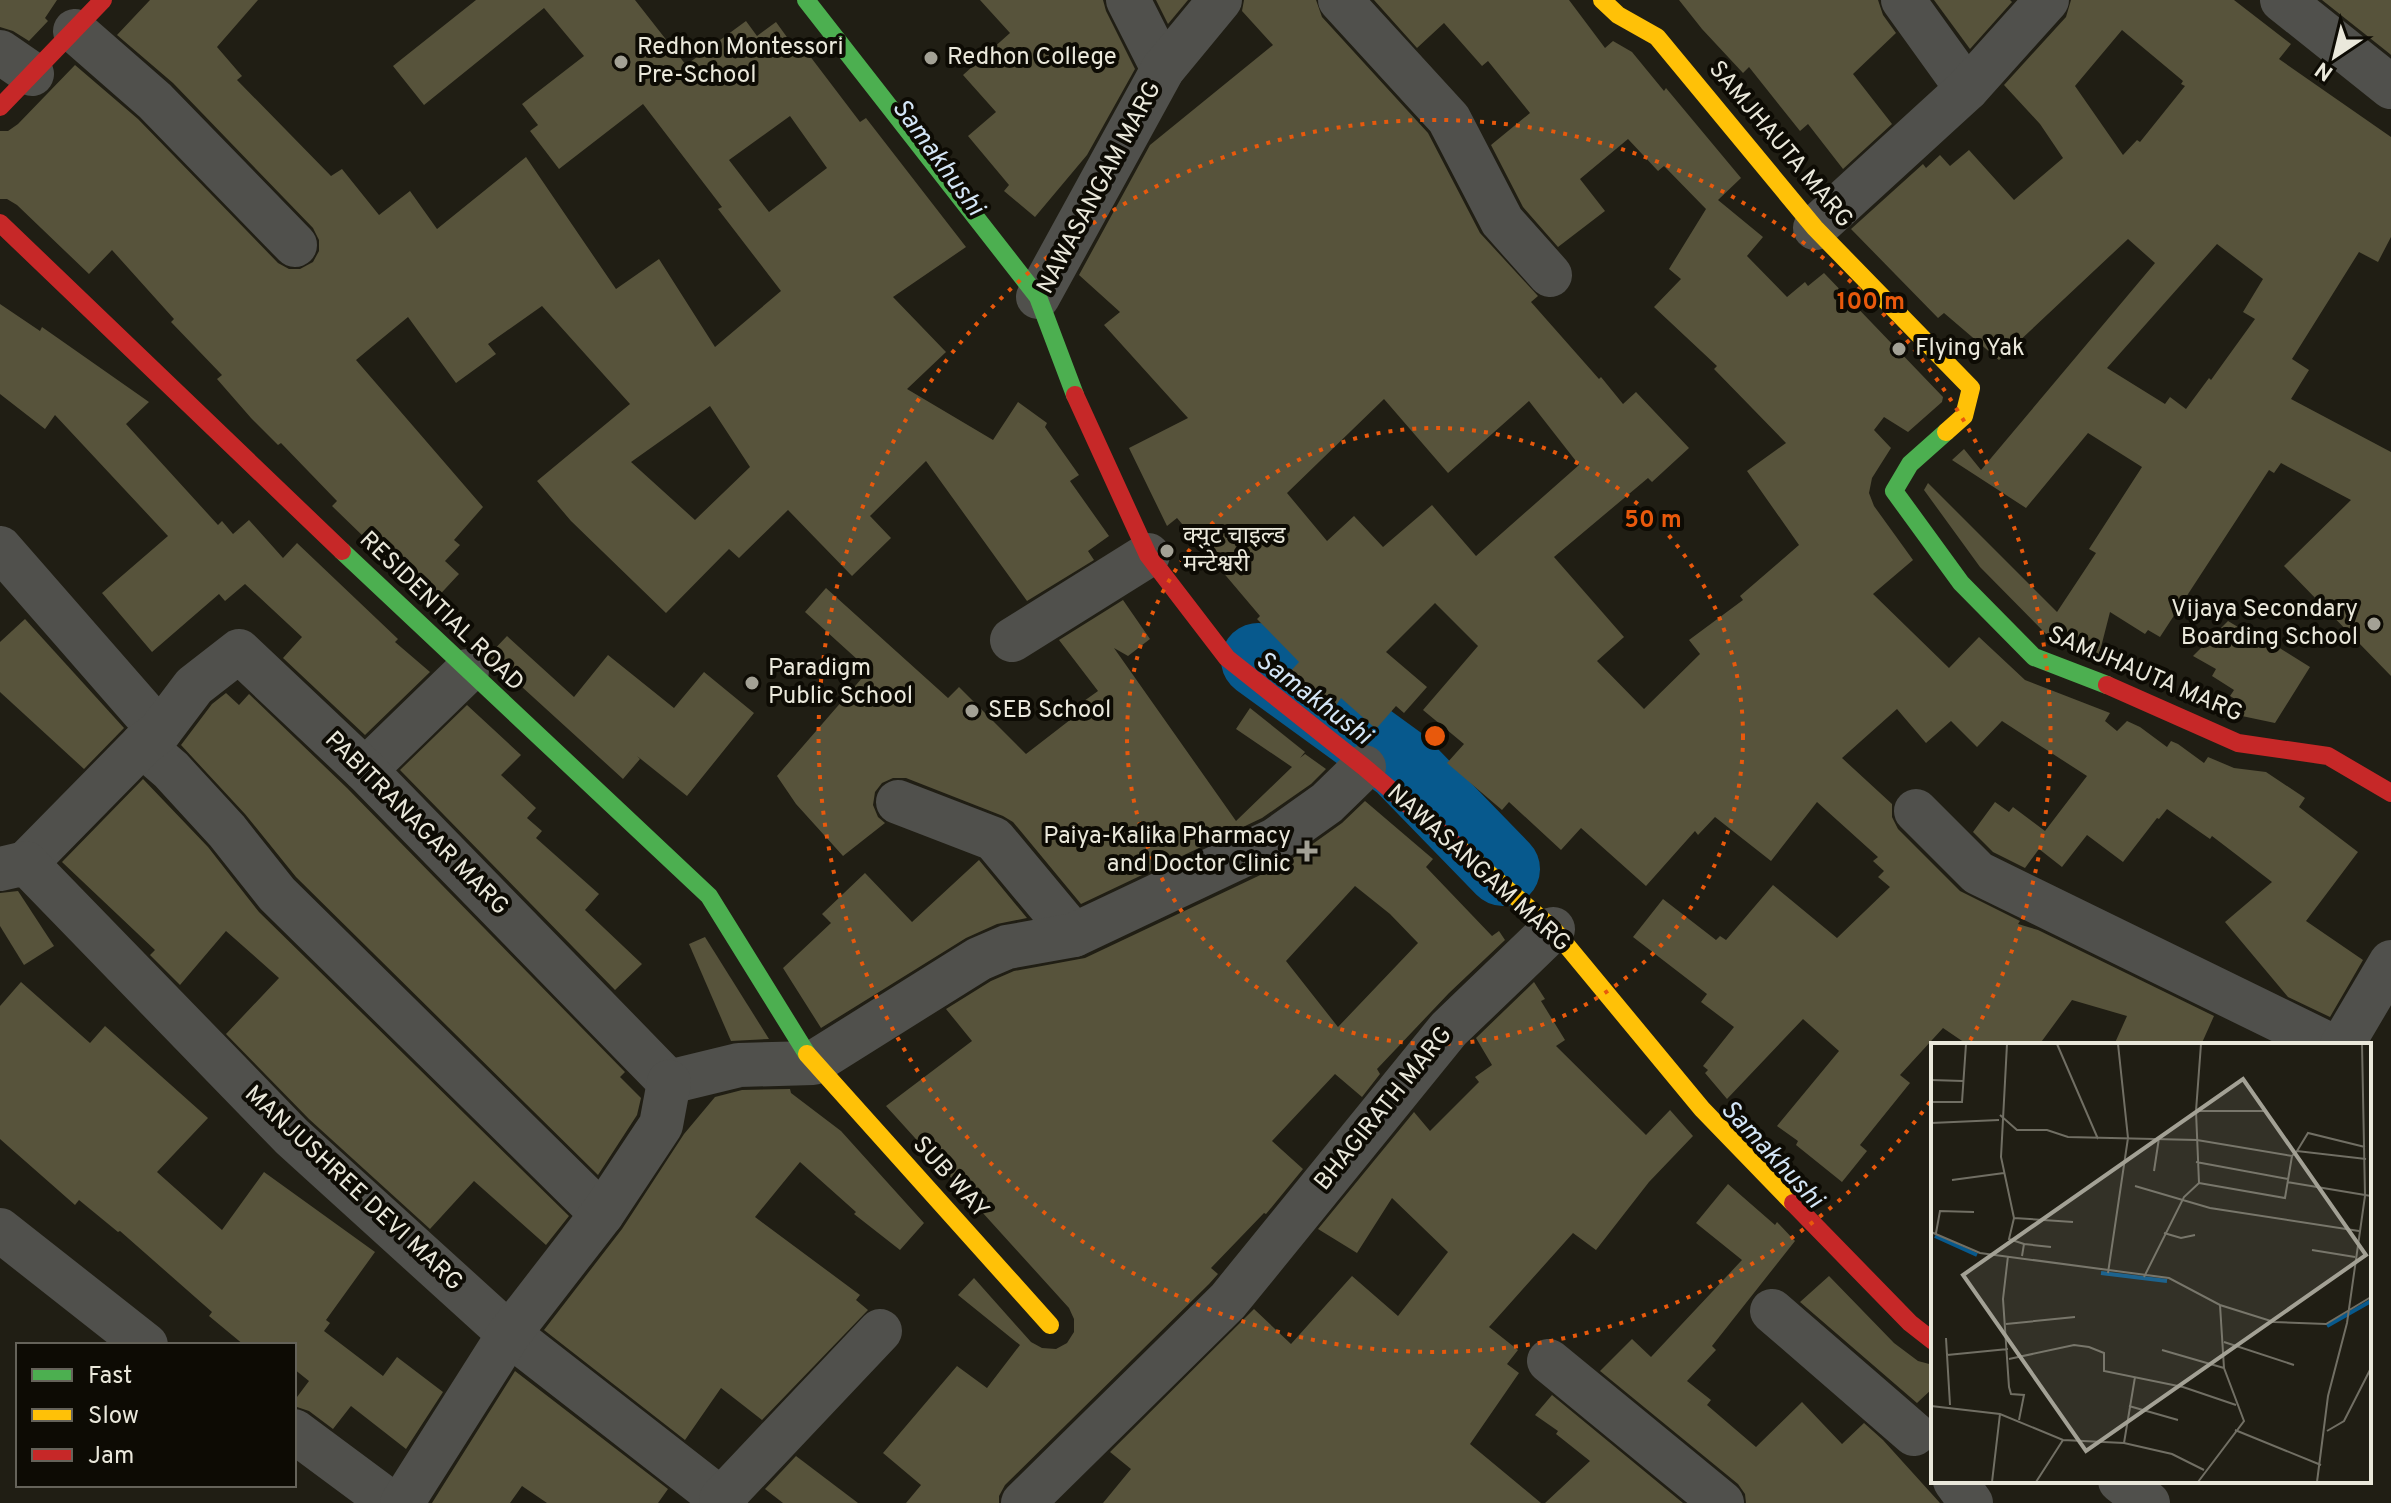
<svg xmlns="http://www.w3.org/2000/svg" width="2391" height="1503" font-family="Overpass,'Noto Sans Devanagari',sans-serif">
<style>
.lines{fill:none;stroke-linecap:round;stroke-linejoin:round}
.river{stroke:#07598d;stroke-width:74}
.building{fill:#57533b;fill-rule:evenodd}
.street{stroke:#50504c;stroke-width:44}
.fast{stroke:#4caf50;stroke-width:18}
.slow{stroke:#ffc107;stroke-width:18}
.jam{stroke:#c62828;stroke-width:18}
.ring{fill:none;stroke:#e8590c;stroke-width:4;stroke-dasharray:4 8}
.poi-dot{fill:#a3a195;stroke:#0d0b04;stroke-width:3}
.labels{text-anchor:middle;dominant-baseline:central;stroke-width:8;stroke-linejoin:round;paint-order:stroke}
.poi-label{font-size:24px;fill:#eae8db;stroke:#0d0b04;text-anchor:start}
.street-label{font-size:24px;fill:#eae8db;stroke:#0d0b04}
.water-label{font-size:26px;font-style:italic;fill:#d4e6f7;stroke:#0d0b04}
.inset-river{fill:none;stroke:#07598d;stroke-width:4}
.inset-road{fill:none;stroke:#716f64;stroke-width:2}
.view{fill:#a3a195;fill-opacity:0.15;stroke:#a3a195;stroke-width:4}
.inset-edge{fill:none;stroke:#eae8db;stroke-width:4}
.centre{fill:#e8590c;stroke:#0d0b04;stroke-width:4}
.ring-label{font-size:24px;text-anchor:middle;font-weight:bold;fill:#e8590c;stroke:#0d0b04;stroke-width:8;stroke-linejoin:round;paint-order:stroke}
</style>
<rect width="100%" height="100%" fill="#201e14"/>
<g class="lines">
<!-- river -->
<path class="river" d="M1258,660L1401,764L1503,869"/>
</g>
<!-- building -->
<g class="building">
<path d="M0,0H57L45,18L48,21L29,41L13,31L0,27Z"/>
<path d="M150,0H258L217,47L242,76L237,80L331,176L342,169L379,215L410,191L437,229L526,157L616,289L659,259L715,347L781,291L718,209L722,207L643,104L559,169L530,131L538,125L522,104L584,56L544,8L424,105L393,66L476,0H635L686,65L746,21L757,36L776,22L797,51L803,47L860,122L866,118L966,247L893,297L946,352L907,389L993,440L1018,402L1047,423L1045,427L1079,475L1070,481L1109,536L1088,551L1094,560L1027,601L926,461L870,516L891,538L852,576L788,510L739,558L729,549L666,613L571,521L537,481L630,404L542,306L488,344L496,354L456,383L408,317L356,360L483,507L454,540L460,545L445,561L459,574L432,603L332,506L337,501L281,443L278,445L251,418L217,379L222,375L171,322L174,319L112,250L89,274L17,205L7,199H0V131H8L18,124L75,65L138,119L278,263L289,269H300L313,262L319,251V240L313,228L173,83L117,35ZM790,116L827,168L769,212L729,160ZM710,406L750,467L695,520L631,462Z"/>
<path d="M980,0H1103L1106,11L1135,69L1087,155L1035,217L1004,191L1009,185L968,136L996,112L963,75L1010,33Z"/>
<path d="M1156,0H1188L1168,24Z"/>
<path d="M1244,0H1316L1322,17L1428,133L1480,233L1538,296L1531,302L1599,379L1601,377L1623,404L1636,392L1689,448L1652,482L1648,478L1554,557L1624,637L1597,661L1644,709L1700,654L1689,640L1743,600L1740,596L1799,545L1747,471L1786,443L1714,369L1717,366L1654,307L1681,279L1669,269L1706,209L1664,166L1658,171L1628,139L1580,179L1605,211L1558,247L1523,207L1491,145L1530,113L1488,61L1482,66L1444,23L1417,48L1374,0H1569L1605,48L1613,41L1632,52L1664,91L1666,88L1741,178L1718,200L1763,237L1747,256L1787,297L1805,282L1808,286L1824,273L1943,397L1942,402L1908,432L1884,417L1874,430L1891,448L1872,478L1869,493L1874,506L1913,560L1873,594L1949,668L1979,637L2025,680L2110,713L2105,721L2117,731L2127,721L2140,727L2167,747L2171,741L2178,744L2204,763L2208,757L2234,768L2266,772L2305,798L2299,807L2358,852L2306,921L2363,960L2330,1017L2288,997L2225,922L2272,882L2212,836L2210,839L2167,809L2159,819L2157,818L2123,862L2087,835L2062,867L2039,849L2025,868L1993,852L1973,832L1995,802L2009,812L2013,807L2045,831L2087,776L2002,721L1977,747L1951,721L1926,743L1897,709L1842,758L1892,804V817L1898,829L1960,891L2020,921L2018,924L2038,930L2214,1016L2201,1045H2114L2127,1016L2072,1000L2039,1045H1968L1943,1028L1900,1075L1910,1083L1860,1145L1867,1151L1842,1182L1796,1145L1798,1141L1777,1126L1839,1051L1803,1019L1727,1099L1705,1073L1708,1070L1703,1066L1734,1027L1701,1002L1707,994L1633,937L1663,899L1716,940L1720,936L1726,940L1773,885L1837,938L1890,887L1878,877L1884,871L1873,861L1878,857L1817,802L1771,861L1715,817L1698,835L1695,831L1646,886L1581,828L1561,850L1509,802L1502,810L1447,763L1464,744L1423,710L1478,646L1435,603L1386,652L1427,687L1404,713L1396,706L1376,729L1341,698L1333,710L1288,674L1299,662L1257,619L1260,616L1177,518L1167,526L1129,448L1188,418L1104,325L1120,312L1079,275L1150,145L1273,45L1242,11ZM1384,399L1448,473L1529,401L1579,465L1476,556L1432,505L1383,547L1354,516L1327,541L1287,493Z"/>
<path d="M1679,0H1878L1883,15L1896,33L1853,74L1892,124L1843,169L1808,124L1800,131L1749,67L1743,73L1702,29Z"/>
<path d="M1934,0H2010L2012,2L1970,49Z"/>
<path d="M2071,0H2234L2291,44L2279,59L2391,137V237L2378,262L2359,252L2292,359L2309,370L2291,399L2391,452V676L2284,566L2351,500L2281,463L2274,473L2269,470L2160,637L2148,630L2145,634L2110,612L2099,655L2048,636L1980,567L1924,490L1928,483L2057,612L2096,553L2089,549L2142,467L2088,433L2026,508L1952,460L1964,449L1981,470L2155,263L2128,239L1999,360L1944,313L1938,318L1851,229L1923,164L1926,168L1940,155L1950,166L1969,150L2014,200L2063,158L2040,124L2004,85L2066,17ZM2122,30L2183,81L2181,84L2185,86L2140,142L2137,140L2123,155L2075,86ZM2217,244L2263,279L2243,312L2255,319L2211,380L2209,378L2186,409L2170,397L2165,404L2107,368Z"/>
<path d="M2322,0H2391V55L2390,54Z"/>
<path d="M0,304L40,331L42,327L149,402L126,424L218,525L222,521L233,534L249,520L283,558L297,543L398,639L395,642L430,672L365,735L283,658L302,637L245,584L225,601L219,594L152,652L102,593L168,536L55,415L45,429L0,394Z"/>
<path d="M826,588L948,698L959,687L1026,754L1088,706L1084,701L1098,691L1059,640L1123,600L1150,639L1128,656L1114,648L1236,821L1292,767L1236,729L1250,708L1305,752L1300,758L1305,754L1326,769L1311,784L1262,818L1081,904L1013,822L1003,816L906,778H893L882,783L875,792L873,805L878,817L885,823L843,856L796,804L777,776L869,670L805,612Z"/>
<path d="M25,619L124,728L84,769L0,692V642Z"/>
<path d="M2228,621L2263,642L2265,639L2310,667L2275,723L2237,715L2245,705L2230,696L2234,690L2212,676L2216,669L2193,656Z"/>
<path d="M507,636L574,697L608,655L674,708L704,672L754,713L687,796L637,756L640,759L623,779L488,656Z"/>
<path d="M226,693L239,705L249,694L347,788L625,1072L620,1077L641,1098L637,1115L598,1175L296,877L245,814L181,745L212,704Z"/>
<path d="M467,705L521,755L501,775L536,808L527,818L542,831L536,838L599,894L585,910L642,964L615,990L400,770Z"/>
<path d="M143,779L208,847L259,912L569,1216L546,1245L474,1181L430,1229L309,1119L226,1034L279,978L226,931L180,985L150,955L155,950L62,862Z"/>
<path d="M1365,801L1433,859L1426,867L1492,936L1499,931L1505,940L1449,993L1377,1069L1380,1074L1362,1097L1335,1074L1272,1141L1303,1169L1266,1214L1264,1213L1211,1268L1218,1274L1209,1284L1005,1485L999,1496V1503H906L921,1485L883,1453L957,1366L987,1388L1020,1345L958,1295L974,1278L1031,1342L1042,1348L1056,1349L1067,1343L1074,1332V1319L1069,1308L886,1106L972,1041L946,1009L991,981L1014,971L1085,958L1286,863L1342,823ZM1355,886L1390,914L1418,943L1338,1027L1286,961Z"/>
<path d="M979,860L1027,918L997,924L966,938L821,1028L783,968L831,923L822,914L865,873L912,922Z"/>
<path d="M18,891L54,946L24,965L0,926V893Z"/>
<path d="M705,937L769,1039L731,1041L689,944Z"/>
<path d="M21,982L90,1043L105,1026L208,1118L157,1172L222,1230L264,1172L375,1252L326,1320L330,1323L324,1331L383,1376L397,1357L443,1392L406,1449L351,1406L333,1429L309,1411L294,1406V1401L309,1381L294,1369V1345H244L209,1316L212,1312L120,1231L118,1232L79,1200L75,1205L0,1139V1006Z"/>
<path d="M1534,982L1545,999L1541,1001L1565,1040L1556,1046L1646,1135L1670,1110L1693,1136L1649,1182L1596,1250L1573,1233L1489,1327L1518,1350L1507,1364L1519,1373L1470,1444L1541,1503H1103L1131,1469L1110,1452L1254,1309L1291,1344L1352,1276L1398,1316L1448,1252L1392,1198L1357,1253L1318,1229L1414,1112L1430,1131L1479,1082L1475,1077L1492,1065L1476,1038Z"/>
<path d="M790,1089L791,1093L841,1131L924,1223L900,1250L854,1214L856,1212L800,1162L755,1217L860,1295L856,1300L868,1310L762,1420L721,1388L685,1440L544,1330L622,1229L684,1134L715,1097L742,1090Z"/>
<path d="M1728,1184L1775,1225L1777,1222L1795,1241L1712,1346L1716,1350L1687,1381L1711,1400L1707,1405L1756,1447L1802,1402L1842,1444L1864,1423L1883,1440L1940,1503H1746L1745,1494L1738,1484L1600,1371L1632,1339L1651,1357L1742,1260L1696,1223Z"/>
<path d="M1829,1276L1894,1343L1918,1361L1933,1365V1388L1917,1403L1800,1302Z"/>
<path d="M515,1371L668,1489L658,1503H547L522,1486L510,1503H432Z"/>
<path d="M1552,1395L1683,1503H1545L1590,1461L1556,1434L1558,1431L1535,1415Z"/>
<path d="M796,1456L858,1503H783L765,1489Z"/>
</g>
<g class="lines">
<!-- street -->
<g class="street">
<path d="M1128,0L1163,69"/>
<path d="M1340,0L1449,119L1502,221L1550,275"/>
<path d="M1903,0L1967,89"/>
<path d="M2282,0L2391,87"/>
<path d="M75,31L155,101L295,245"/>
<path d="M0,52L32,74"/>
<path d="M1815,228L1967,89L2047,0"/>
<path d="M1038,297L1163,69L1220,0"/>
<path d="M0,548L160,731"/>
<path d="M1012,640L1148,555"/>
<path d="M142,745L171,770L227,831L277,894L602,1214"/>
<path d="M365,770L467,671"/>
<path d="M898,802L994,839L1074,935"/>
<path d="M1916,811L1978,873L2330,1045"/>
<path d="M26,863L142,745L160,731L194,686L239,651L365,770L669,1082"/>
<path d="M0,869L26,863L292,1137L509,1334L726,1503"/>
<path d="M2342,1045L2391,962"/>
<path d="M669,1082L739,1065L813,1063L979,959L1007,947L1074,935L1275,840L1327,803L1364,767"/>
<path d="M0,1230L146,1345"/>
<path d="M1772,1311L1914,1434"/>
<path d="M1549,1361L1722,1503"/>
<path d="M294,1431L391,1503"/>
<path d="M1955,1481L1971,1503"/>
<path d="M2120,1481L2148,1503"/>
<path d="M721,1499L880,1331"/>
<path d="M402,1503L509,1334L602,1214L661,1125L669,1082"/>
<path d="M1023,1503L1228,1301L1449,1029L1553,929"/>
</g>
<!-- fast -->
<g class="fast">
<path d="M806,0L1038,297L1075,395"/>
<path d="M1946,432L1910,464L1894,491L1961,583L2034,657L2107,685"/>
<path d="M342,551L709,896L807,1054"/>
</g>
<!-- slow -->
<g class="slow">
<path d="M1602,0L1618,15L1657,37L1815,228L1971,388L1964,416L1946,432"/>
<path d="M1459,848L1553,929L1702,1109L1793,1203"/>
<path d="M807,1054L1050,1325"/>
</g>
<!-- jam -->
<g class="jam">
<path d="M0,107L103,0"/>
<path d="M0,223L342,551"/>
<path d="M1075,395L1148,555L1227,658L1364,767L1459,848"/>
<path d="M2107,685L2238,743L2328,756L2391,793"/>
<path d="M1793,1203L1910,1323L1933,1341"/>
</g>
</g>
<!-- distance rings -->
<g class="ring">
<circle cx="1435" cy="736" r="308"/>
<path d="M1930 1102A616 616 0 1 1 1968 1044"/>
</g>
<!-- markers -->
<g class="poi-dot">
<circle cx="931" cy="58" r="8"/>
<circle cx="621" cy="62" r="8"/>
<circle cx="1899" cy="349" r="8"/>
<circle cx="1167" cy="551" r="8"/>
<circle cx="2374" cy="624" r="8"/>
<circle cx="752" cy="683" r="8"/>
<circle cx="972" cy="711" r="8"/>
<path d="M1303 839h8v8h8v8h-8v8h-8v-8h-8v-8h8z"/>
</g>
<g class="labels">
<!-- poi labels -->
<g class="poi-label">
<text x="637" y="48">Redhon Montessori<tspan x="637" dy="28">Pre-School</tspan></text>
<text x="947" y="58">Redhon College</text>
<text x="1915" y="349">Flying Yak</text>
<text x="1183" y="537">क्युट चाइल्ड<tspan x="1183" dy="28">मन्टेश्वरी</tspan></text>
<text x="2358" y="610" text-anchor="end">Vijaya Secondary<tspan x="2358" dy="28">Boarding School</tspan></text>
<text x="768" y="669">Paradigm<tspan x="768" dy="28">Public School</tspan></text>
<text x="988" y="711">SEB School</text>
<text x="1291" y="837" text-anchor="end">Paiya-Kalika Pharmacy<tspan x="1291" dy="28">and Doctor Clinic</tspan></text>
</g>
<!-- street labels -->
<g class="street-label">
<text transform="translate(1780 145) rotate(50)">SAMJHAUTA MARG</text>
<text transform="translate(1100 188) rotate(-62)">NAWASANGAM MARG</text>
<text transform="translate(441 612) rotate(44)">RESIDENTIAL ROAD</text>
<text transform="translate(2145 675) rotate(23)">SAMJHAUTA MARG</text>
<text transform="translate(416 824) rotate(45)">PABITRANAGAR MARG</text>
<text transform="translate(1478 869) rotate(42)">NAWASANGAM MARG</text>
<text transform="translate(1384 1109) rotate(-51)">BHAGIRATH MARG</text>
<text transform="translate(950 1178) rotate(48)">SUB WAY</text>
<text transform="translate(353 1189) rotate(43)">MANJUSHREE DEVI MARG</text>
</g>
<!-- water labels -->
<g class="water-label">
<text transform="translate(937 158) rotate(54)">Samakhushi</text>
<text transform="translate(1313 699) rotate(37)">Samakhushi</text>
<text transform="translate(1771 1155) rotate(47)">Samakhushi</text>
</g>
</g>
<!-- overview -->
<g transform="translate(1931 1043)">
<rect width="440" height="440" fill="#201e14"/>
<path class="inset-river" d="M4,193L46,212M170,230L236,238M396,283L440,258"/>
<path class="inset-road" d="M76,1L70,114L83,175L78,196L93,201L91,213M126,1L167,96M0,37L32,38M0,59H31L35,1M265,68H335M69,72L86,87H116L137,94L266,97L361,113L366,108L435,116M0,80L68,77M366,108L377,90L434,104M265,119L357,136M223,128L228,95M21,137L73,130M356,139L440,153M268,140L265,68L270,1M268,140L354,155L361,113M204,143L279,165L428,188M83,175L142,179M0,189L49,210L238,235L289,262L343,279L395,281L440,254M5,190L9,168L43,169M233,190L250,195L264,192M93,201L120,204M381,207L424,214M77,213L72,256L78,344L80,351L93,352L88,377M177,230L197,95L187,1M213,234L253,154L268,140M75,281L144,274M15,295L19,362M293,299L363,322M231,307L293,325M16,312L77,306M78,316L143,302L158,304L173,310V328L252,344L305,362M0,363L69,371L132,397L193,400L241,411L273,427M198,363L247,377M304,387L390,422M396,388L413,378L440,325M193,400L204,334M61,439L69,371M105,439L132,397M267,439L313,378L293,325L289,262M386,439L397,353L416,280L434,153L431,1"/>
<path class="view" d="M312,36L435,212L155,408L32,232Z"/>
<rect width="440" height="440" class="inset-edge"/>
</g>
<circle cx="1435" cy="736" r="12" class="centre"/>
<g class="ring-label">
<text x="1871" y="309">100 m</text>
<text x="1653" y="527">50 m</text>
</g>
<!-- legend -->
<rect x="16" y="1343" width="280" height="144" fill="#0d0b04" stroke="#65635a" stroke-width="2"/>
<rect x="32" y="1369" width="40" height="12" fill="#4caf50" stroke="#65635a" stroke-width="2"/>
<text x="88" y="1383" font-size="24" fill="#eae8db">Fast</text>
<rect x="32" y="1409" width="40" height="12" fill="#ffc107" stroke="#65635a" stroke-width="2"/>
<text x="88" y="1423" font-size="24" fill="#eae8db">Slow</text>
<rect x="32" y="1449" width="40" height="12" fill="#c62828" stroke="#65635a" stroke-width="2"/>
<text x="88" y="1463" font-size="24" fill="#eae8db">Jam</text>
<!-- north arrow -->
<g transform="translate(2335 56) rotate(215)" stroke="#0d0b04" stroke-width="6" paint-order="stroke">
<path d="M0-6L14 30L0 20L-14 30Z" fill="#eae8db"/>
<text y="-12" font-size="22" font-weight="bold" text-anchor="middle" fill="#eae8db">N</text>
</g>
</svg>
